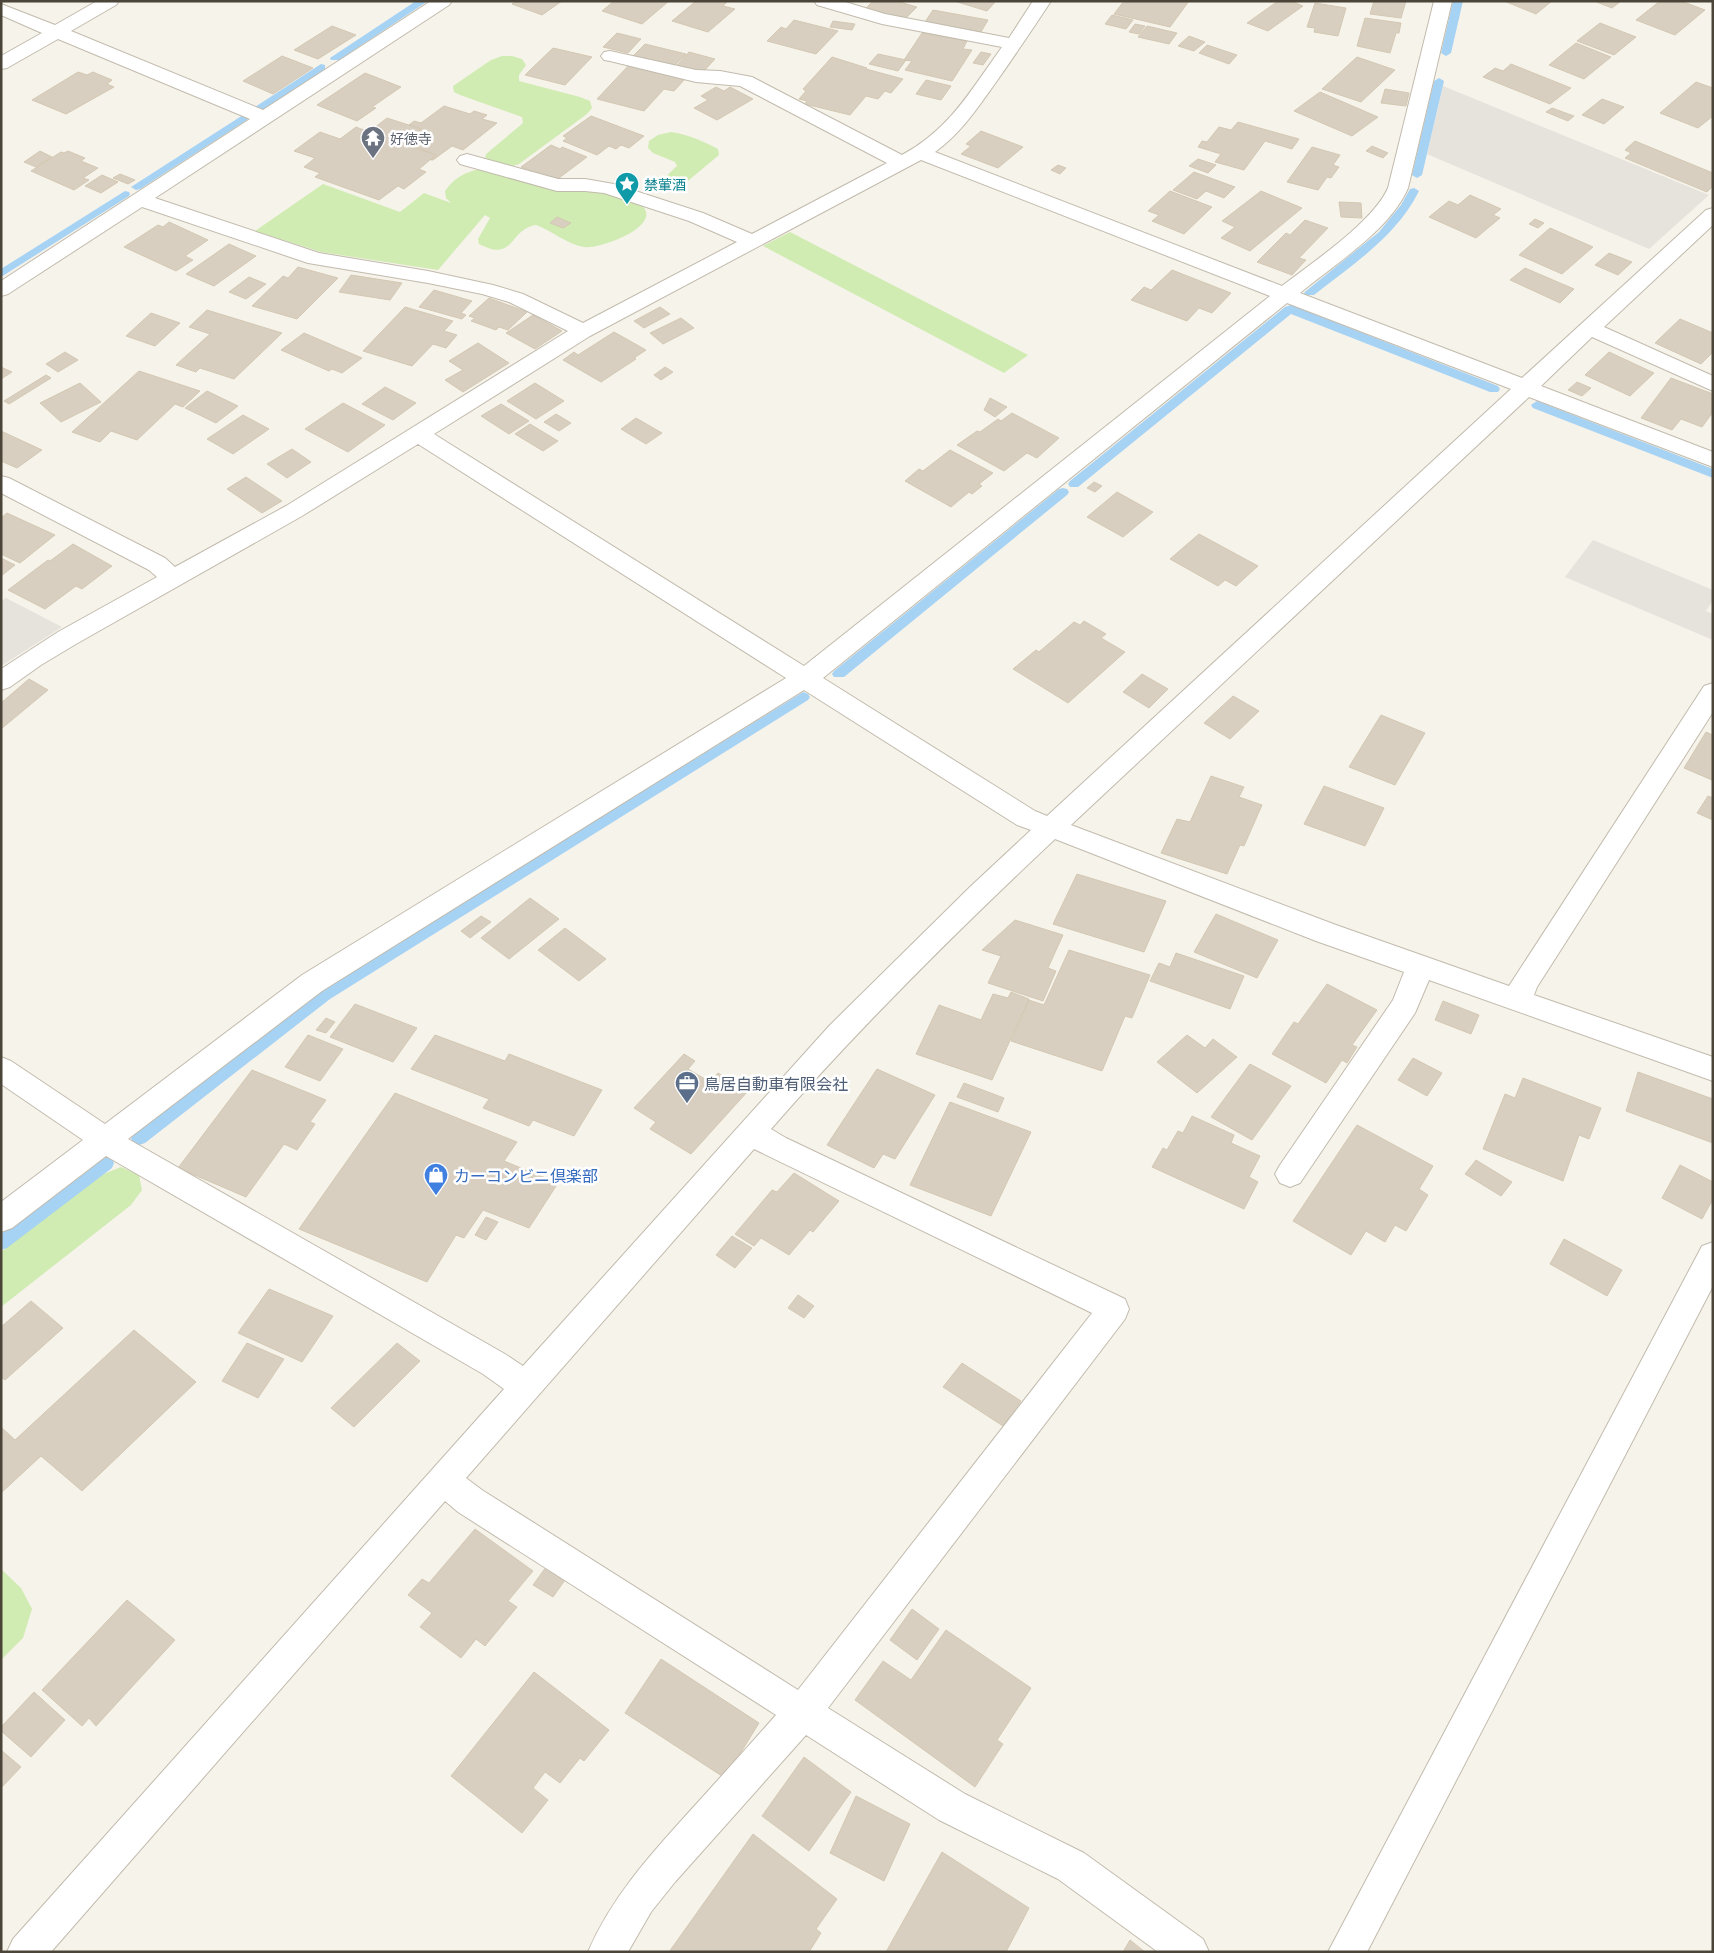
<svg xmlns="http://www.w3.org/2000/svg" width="1714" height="1953" font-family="'Exo 2','Noto Sans JP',sans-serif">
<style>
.industrial{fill:#e6e2dc}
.green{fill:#d0ecb2}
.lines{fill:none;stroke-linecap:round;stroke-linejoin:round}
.stream{fill:#a6d2f4;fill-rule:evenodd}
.building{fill:#d8cfc0;stroke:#d4c8b2}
.minor-casing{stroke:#c2bbad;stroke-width:2}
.minor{fill:#fff;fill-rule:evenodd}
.labels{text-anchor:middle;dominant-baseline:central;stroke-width:5;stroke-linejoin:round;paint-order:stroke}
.far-worship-label{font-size:14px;fill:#5b616d;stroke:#fff;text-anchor:start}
.far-culture-label{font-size:14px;fill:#0d838f;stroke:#fff;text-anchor:start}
.service-label{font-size:16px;fill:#4e5e75;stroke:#fff;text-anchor:start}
.shop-label{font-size:16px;fill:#366cbe;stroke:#fff;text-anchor:start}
</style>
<rect width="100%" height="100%" fill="#f6f3eb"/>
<!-- industrial -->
<g class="industrial">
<path d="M1443,86L1709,195L1649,249L1427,154Z"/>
<path d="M1593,540L1713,590V600L1706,611L1713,614V640L1565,577Z"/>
<path d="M6,598L62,627L1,666V601Z"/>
</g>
<!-- green -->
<g class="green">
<path d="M502,56H512L522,59L526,65L519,75V81L580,97L590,101L592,108L587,114L519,164L509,167L485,159L486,154L523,123L522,117L460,95L454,92L453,86L491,60Z"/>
<path d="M671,132C687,134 703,141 718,149L719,155L677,190L672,192L658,190L656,186L677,166L675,162L653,153L648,148L649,141L658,135Z"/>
<path d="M480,169C527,177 574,181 619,196C625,198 634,200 640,204C667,224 601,250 584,247C567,244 552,231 536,225C509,229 515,263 479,244L478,239L490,218L485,215L438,270L321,252L255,231L323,184L400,212L424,193L451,203L446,198L445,191C454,178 465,172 480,169Z"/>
<path d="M790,232L1028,355L1004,373L763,246Z"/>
<path d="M121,1167L139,1175L142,1190L131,1205L1,1307V1252L101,1175Z"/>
<path d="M1,1569L21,1588L32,1609L23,1638L1,1660Z"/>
</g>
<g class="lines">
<!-- stream -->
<g class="stream">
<path d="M416,1H428L339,60H331L330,58Z"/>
<path d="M1453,1H1463L1451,53L1446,56L1441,53Z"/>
<path d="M321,64L325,65V69L264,109H256L255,107Z"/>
<path d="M1439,78L1444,81L1422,175L1417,178L1412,175L1434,81Z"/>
<path d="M243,115L248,118L247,120L140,189L136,190L131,187Z"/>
<path d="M1414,188L1419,191C1396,237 1353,264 1314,295H1306L1304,293L1306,291L1379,232L1401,205L1410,189Z"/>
<path d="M125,191L129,192L130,194L129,196L1,277V269Z"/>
<path d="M1291,305L1498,386L1500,389L1498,392H1490L1291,314L1078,487H1070L1068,484L1070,481L1285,307Z"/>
<path d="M1537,401L1713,469V478L1533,408L1531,405Z"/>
<path d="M1063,488L1067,489L1069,492L1067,495L844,677H834L832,674L834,671L1059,489Z"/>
<path d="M803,692L808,694L810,697L808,700L330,999L145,1143L139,1145L133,1143L131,1138L133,1133L320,991Z"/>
<path d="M106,1156L112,1158L114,1163L112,1168L7,1248L1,1250V1233L100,1158Z"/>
</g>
</g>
<!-- building -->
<g class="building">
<path d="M516,1H562L542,15L512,4Z"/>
<path d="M614,1H669L642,24L602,11Z"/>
<path d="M696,1H728L723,6L735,9L708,32L672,21Z"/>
<path d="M873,1H896L917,7L905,19L865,9Z"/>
<path d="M954,1H996L987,11Z"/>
<path d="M1124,1H1189L1170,27L1114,14Z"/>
<path d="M1278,1H1291L1303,6L1268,31L1247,23Z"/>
<path d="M1374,1H1406L1401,18L1370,14Z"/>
<path d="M1504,1H1552L1536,14Z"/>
<path d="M1594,1H1617L1620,2L1612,8Z"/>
<path d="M1660,1H1681L1705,10L1675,35L1636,20Z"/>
<path d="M1315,3L1346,8L1338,36L1314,32L1315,28L1307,27Z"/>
<path d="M933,10L988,20L981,32L925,22Z"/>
<path d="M1112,15L1133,20L1126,29L1105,24Z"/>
<path d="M1365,18L1401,23L1399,33H1396L1390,53L1357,46Z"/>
<path d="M794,20L838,31L816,54L767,41L781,27L786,29Z"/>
<path d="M833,21L855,24L852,30L830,27Z"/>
<path d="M1600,23L1636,37L1614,55L1577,41Z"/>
<path d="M1135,24L1145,26L1139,34L1129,32Z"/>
<path d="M332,26L356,35L318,59L294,50Z"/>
<path d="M1147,26L1177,33L1169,44L1138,37Z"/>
<path d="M617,33L641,39L628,53L603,47Z"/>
<path d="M922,33L967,41L963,49L972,50L952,81L905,70L912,61L904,60Z"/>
<path d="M1189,36L1205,42L1194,51L1178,46Z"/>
<path d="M1576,43L1611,57L1584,79L1549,65Z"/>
<path d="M645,44L686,54L674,66L633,56Z"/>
<path d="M1207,45L1237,55L1229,64L1199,53Z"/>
<path d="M553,48L592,57L565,85L525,75Z"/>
<path d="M689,52L715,59L703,72L676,66Z"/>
<path d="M981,52L991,54L983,65L973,63Z"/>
<path d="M878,54L906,60L898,71L869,64Z"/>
<path d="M282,56L313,68L273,94L243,81Z"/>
<path d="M832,57L867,68L866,69L903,79L891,93L885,91L878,99L866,96L850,115L805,104L807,101L799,99L806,91L803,89Z"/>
<path d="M1357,57L1395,70L1361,102L1322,89Z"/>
<path d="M1511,64L1571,88L1550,104L1483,77L1495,68L1503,71Z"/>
<path d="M629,65L685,79L674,91L664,89L644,111L597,99Z"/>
<path d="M78,72L87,75L93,72L112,80L107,84L114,87L66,114L32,100Z"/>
<path d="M365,73L401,87L372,107L376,108L357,121L317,105Z"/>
<path d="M926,80L951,86L941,100L916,94Z"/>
<path d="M1696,82L1713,88V116L1698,128L1660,113Z"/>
<path d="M716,87L724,91L730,87L753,99L717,120L694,108L708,100L701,96Z"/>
<path d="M1385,89L1409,93L1406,106L1381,103Z"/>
<path d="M1320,92L1378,117L1352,136L1294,111Z"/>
<path d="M1602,99L1624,107L1604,124L1582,115Z"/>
<path d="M444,106L470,114L474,111L487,115L482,119L497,123L463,150L452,146L433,160H431L436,155L412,146L424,137L415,134L421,129L409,125L414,121L421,123Z"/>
<path d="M1552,108L1574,116L1568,121L1546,112Z"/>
<path d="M591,116L644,136L629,148L621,145L616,149L609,146L597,155L563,141L567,138L563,136Z"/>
<path d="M387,118L421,129L403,144L436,155L419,169L426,172L404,189L398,186L379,200L315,177L320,173L304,167L315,158L294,151L320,132L340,139L356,127L369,132Z"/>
<path d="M1238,122L1299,139L1292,149L1265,141L1244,170L1215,162L1221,154L1198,147L1202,141L1207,142L1219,127L1231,130Z"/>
<path d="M981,131L1023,147L998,168L961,154L971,146L966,144Z"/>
<path d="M1635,141L1713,173V186L1707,192L1625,158L1631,153L1625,150Z"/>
<path d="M551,145L560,149L562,147L587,157L555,181L521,167Z"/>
<path d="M1372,146L1388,153L1383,158L1366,151Z"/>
<path d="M1312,147L1340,155L1333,165L1339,167L1331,178L1327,177L1318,190L1287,182Z"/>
<path d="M40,151L52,157L36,167L24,162Z"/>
<path d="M68,151L85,158L81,161L98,168L83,178L89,180L74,190L31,171L61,152L64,153Z"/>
<path d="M1198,159L1216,165L1208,173L1189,166Z"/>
<path d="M1058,165L1066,168L1060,174L1051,170Z"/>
<path d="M1194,172L1235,187L1224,198L1206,191L1197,199L1173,190Z"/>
<path d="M120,174L135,180L128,184L113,178Z"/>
<path d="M102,175L118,182L101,193L85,186Z"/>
<path d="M1170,191L1212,207L1184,234L1152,221L1159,215L1148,211Z"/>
<path d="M1261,191L1302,208L1250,251L1221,238L1235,227L1222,221Z"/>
<path d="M1470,195L1501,209L1493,215L1500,218L1476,238L1429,217L1449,201L1458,205Z"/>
<path d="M1339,202L1361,203L1362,218L1341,217Z"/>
<path d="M557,217L571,223L563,228L550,223Z"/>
<path d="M1535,219L1544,223L1538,228L1529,224Z"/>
<path d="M1305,220L1328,228L1299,258L1306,260L1292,275L1257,262L1286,233L1290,235Z"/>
<path d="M169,222L208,240L185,256L193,260L176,271L124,247L158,225L163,227Z"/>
<path d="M1550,228L1593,247L1562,274L1519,255Z"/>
<path d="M229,244L256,256L214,286L186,274Z"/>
<path d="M1609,253L1632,262L1618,275L1595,265Z"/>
<path d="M298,267L338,278L297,319L252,306L283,276L288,278Z"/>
<path d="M1525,268L1574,289L1560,303L1510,280Z"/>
<path d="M1172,270L1231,293L1212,313L1199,308L1187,321L1131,300L1144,287L1151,290Z"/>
<path d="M351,275L402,283L390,300L339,292Z"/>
<path d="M249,277L266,284L246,299L229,292Z"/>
<path d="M434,290L472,301L461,313L466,315L462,319L419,307Z"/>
<path d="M489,298L527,312L508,330L499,327L496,330L471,321L475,318L469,316Z"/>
<path d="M405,307L453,321L444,331L457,335L446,348L433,344L412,366L363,351Z"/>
<path d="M660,307L670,314L644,328L634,321Z"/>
<path d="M207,310L282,333L234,379L200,368L196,372L176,365L210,334L189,327Z"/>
<path d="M151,313L180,323L155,346L126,336Z"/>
<path d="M533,315L562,331L535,349L506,333Z"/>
<path d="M681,318L694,328L663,344L650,333Z"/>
<path d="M1680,319L1713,333V352L1701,364L1655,343Z"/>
<path d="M614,332L646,350L634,358L636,359L601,382L563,360L574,352L578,355Z"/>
<path d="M304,333L362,358L342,373L332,369L329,371L281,350Z"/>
<path d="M478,343L509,363L463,392L445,380L463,370L449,361Z"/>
<path d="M65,352L78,360L58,372L46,364Z"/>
<path d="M1609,352L1654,373L1630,396L1585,375Z"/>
<path d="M1,367L12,372L1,379Z"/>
<path d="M665,367L673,372L661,380L654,375Z"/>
<path d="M139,371L200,391L183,407L175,404L137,440L111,431L100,442L72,432Z"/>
<path d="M46,375L51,378L9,404L4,401Z"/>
<path d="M1671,378L1713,394V412L1702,427L1681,419L1672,430L1641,418Z"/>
<path d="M1577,382L1591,388L1582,396L1568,390Z"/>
<path d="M80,383L101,402L61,422L40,403Z"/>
<path d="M535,383L564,401L536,419L507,401Z"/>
<path d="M385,387L416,403L393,420L362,404Z"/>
<path d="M207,391L238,406L216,423L185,408Z"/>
<path d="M990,398L1007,407L995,417L984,410Z"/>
<path d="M343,403L385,425L348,452L305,429Z"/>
<path d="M501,404L529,421L509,434L481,416Z"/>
<path d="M1012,413L1059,438L1037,458L1027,453L1004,471L957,445L977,431L980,432L998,419L1001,421Z"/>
<path d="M556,414L571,423L559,431L544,422Z"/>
<path d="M243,415L269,429L233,454L207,439Z"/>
<path d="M636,418L662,433L646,444L621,429Z"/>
<path d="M530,424L558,441L543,451L515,434Z"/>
<path d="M1,431L42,450L17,468L1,461Z"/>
<path d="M292,449L311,462L287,478L267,464Z"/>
<path d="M950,450L993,473L979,484L982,486L972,494L969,492L951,507L905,481L919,469L923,471Z"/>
<path d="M246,477L282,501L262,513L227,489Z"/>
<path d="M1094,482L1102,486L1095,492L1087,488Z"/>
<path d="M1117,492L1153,512L1123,537L1087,517Z"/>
<path d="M7,513L55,535L20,563L1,554V518Z"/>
<path d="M1199,534L1258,566L1236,586L1225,580L1218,586L1170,559Z"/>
<path d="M73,544L112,566L82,589L76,586L45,609L8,590L48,560L50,561Z"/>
<path d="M1,558L15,565L1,576Z"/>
<path d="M1084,621L1106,634L1101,638L1125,652L1068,703L1013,669L1036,650L1039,652L1074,622L1080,625Z"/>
<path d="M1142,674L1168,689L1149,708L1123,692Z"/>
<path d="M29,679L48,690L1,729V703Z"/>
<path d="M1233,696L1259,711L1230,739L1204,723Z"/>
<path d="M1381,715L1425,733L1395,785L1349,767Z"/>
<path d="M1706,732L1713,735L1712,780L1684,768Z"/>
<path d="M1211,776L1244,787L1239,797L1262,805L1244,846L1240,845L1227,874L1161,853L1177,819L1190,822Z"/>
<path d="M1324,786L1384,808L1365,846L1304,824Z"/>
<path d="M1708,796L1713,798V820L1697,813Z"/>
<path d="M1077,874L1166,901L1144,952L1053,924Z"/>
<path d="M530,898L559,919L509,959L481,938Z"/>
<path d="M1216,914L1278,940L1257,978L1194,952Z"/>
<path d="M481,916L491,922L470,938L461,931Z"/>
<path d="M1015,920L1063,935L1048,968L1056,971L1043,1001L988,983L1001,956L982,950Z"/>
<path d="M565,928L606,959L579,981L538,950Z"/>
<path d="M1069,950L1150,975L1132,1018L1125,1016L1102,1071L1011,1041L1029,1000L1044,1005Z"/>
<path d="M1176,953L1244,976L1230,1009L1150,981L1159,963L1170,967Z"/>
<path d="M1327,984L1377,1010L1352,1045L1357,1047L1347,1063L1342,1060L1326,1083L1272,1054L1294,1022L1298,1024Z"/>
<path d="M1011,992L1029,999L992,1080L916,1054L939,1005L981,1020L993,994L1008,998Z"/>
<path d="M1443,1001L1479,1015L1471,1034L1435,1020Z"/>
<path d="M355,1004L417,1028L393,1062L330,1037Z"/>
<path d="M326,1018L335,1022L326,1033L316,1030Z"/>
<path d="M308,1035L343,1049L320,1081L285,1067Z"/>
<path d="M435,1035L505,1061L509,1054L602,1090L574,1136L533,1120L529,1126L483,1108L489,1099L411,1069Z"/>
<path d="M1187,1035L1205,1048L1213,1039L1237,1057L1197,1093L1157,1062Z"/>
<path d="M684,1054L695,1061L688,1069L710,1082L718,1073L748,1091L691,1154L650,1129L656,1122L634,1108Z"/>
<path d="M1413,1058L1442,1073L1427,1096L1398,1080Z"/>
<path d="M1250,1064L1291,1086L1252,1140L1211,1117Z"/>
<path d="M877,1069L935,1095L895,1159L883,1154L874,1168L827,1145Z"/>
<path d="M252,1070L326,1100L310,1122L315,1124L297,1150L284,1144L246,1197L178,1168Z"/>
<path d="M1638,1072L1713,1099V1143L1626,1111Z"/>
<path d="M1523,1078L1601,1108L1589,1139L1579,1135L1563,1181L1483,1149L1505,1094L1515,1098Z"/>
<path d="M964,1083L1004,1098L998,1112L957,1097Z"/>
<path d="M395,1093L517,1142L504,1161L558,1183L529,1228L483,1210L464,1238L456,1235L427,1282L299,1229Z"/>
<path d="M950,1102L1031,1132L991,1216L910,1185Z"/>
<path d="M1192,1116L1234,1135L1231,1143L1260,1156L1249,1177L1258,1182L1244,1209L1152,1167L1163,1148L1167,1150L1178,1131L1183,1133Z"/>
<path d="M1357,1125L1433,1166L1419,1189L1428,1195L1406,1231L1395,1225L1385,1242L1366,1231L1351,1255L1293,1221Z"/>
<path d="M1476,1160L1512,1182L1501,1196L1465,1174Z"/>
<path d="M1680,1165L1713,1182V1199L1702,1219L1662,1198Z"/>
<path d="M794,1173L839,1201L813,1232L810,1230L789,1255L761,1238L754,1246L735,1234L772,1190L777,1192Z"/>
<path d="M486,1217L498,1222L486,1240L475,1235Z"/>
<path d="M732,1236L752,1248L735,1268L716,1255Z"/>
<path d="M1564,1239L1622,1270L1607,1296L1550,1264Z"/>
<path d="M269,1289L333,1316L302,1362L238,1333Z"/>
<path d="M798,1295L814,1306L804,1318L788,1308Z"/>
<path d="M31,1301L63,1328L5,1380L1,1377V1327Z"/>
<path d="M134,1330L196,1382L82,1491L41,1456L1,1493V1427L15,1440Z"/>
<path d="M247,1343L284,1359L258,1398L222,1381Z"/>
<path d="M397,1343L420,1361L354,1427L331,1408Z"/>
<path d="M962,1363L1021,1401L1003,1426L943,1387Z"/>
<path d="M475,1529L533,1571L508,1601L517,1607L485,1646L476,1639L461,1658L420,1627L432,1613L408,1595L422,1579L429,1583Z"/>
<path d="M546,1567L565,1580L553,1597L533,1585Z"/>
<path d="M127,1600L175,1640L96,1726L89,1718L82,1726L42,1690Z"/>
<path d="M912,1609L939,1629L917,1660L890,1640Z"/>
<path d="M946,1630L1031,1688L997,1740L1003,1744L975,1787L855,1700L883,1661L911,1680Z"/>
<path d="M661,1659L759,1723L725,1778L625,1713Z"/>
<path d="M534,1672L609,1730L584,1761L580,1758L560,1783L545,1772L533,1788L548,1800L522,1833L451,1776Z"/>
<path d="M34,1692L65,1720L31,1757L1,1731V1727Z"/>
<path d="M1,1750L21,1767L1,1788Z"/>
<path d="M804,1757L851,1792L809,1851L762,1816Z"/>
<path d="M856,1796L910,1824L884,1881L830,1853Z"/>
<path d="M753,1834L837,1899L816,1929L821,1933L809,1952H669Z"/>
<path d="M942,1852L1029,1908L1006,1952H886Z"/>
<path d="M1130,1940L1145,1952H1123Z"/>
</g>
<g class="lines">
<defs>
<g id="minor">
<path d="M97,1H119L116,5L71,31L263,110L431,1H452L449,5L155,198L319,253L428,271L493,285L523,294L583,323L737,242L689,221L604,193L585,191H557L460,164L457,160L460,156L467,154L558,179H585L614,184L703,213L752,234L887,163L740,86L696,82L610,61L604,60L601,56L604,52L610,51L696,70L720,71L752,77L902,155C950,129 971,90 1002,47L882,24L817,5L814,1H842L885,14L1009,38L1033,1H1051C1032,30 1013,58 994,85C976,110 960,134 935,152L1282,286C1313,262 1373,222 1388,188L1434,1H1452L1408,188C1390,230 1335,264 1300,293L1522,378L1706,210L1713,208V225L1604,327L1713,376V391L1592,337L1541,386L1713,452V467L1529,397L1071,825L1336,925L1509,986L1704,686L1713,683V712L1537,987L1534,995L1713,1057V1081L1429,980L1415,1013L1300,1183L1290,1187L1280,1183L1275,1174L1280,1165L1393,1000L1404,972L1316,941L1055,839C956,932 860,1027 771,1129L786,1138L1125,1299L1129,1309L1125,1319L828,1708L965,1794L1084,1853L1203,1939L1209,1952H1158L1058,1879L939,1820L806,1735L675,1882L651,1912L628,1952H588C611,1898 650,1855 689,1812C718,1780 747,1748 776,1715L458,1512L445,1501L51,1952H7L13,1939L504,1389L483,1374L106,1156L12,1228L1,1232V1202L83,1140L1,1084V1057L11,1061L105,1124L302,975L786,678L418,444L302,516L76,644L41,665L10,687L1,690V669L58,632L157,577L149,570L1,493V476L9,478L165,558L175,567L286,506L568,331L509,302L482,294L428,283L308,263L142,207L8,294L1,296V281L250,119L58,39L7,68L1,69V56L42,33L1,15V4L55,25ZM921,160L1270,296L804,666L434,434L590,336ZM1287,303L1511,389L1047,816L1035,811L823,678ZM804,690L1017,825L1031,830L971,886L830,1025L523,1366L505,1354L128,1139L322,991ZM754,1149L1092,1313L798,1690L482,1490L466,1478Z"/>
<path d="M1713,1242V1286L1367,1952H1328L1702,1246Z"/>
</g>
</defs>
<!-- minor casing -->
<use href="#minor" class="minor-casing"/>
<!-- minor -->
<use href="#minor" class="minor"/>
</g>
<!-- icons -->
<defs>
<symbol id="temple-pin" viewBox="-11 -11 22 30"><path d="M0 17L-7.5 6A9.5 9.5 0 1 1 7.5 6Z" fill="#6b7280" stroke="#fff"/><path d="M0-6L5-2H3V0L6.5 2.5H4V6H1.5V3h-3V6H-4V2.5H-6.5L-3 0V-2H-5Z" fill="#fff"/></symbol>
<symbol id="sight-pin" viewBox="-11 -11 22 30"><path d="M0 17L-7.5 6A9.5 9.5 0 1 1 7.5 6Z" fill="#0f9aa8" stroke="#fff"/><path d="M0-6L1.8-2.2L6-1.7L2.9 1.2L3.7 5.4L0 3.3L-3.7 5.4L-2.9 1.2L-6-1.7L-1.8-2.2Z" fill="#fff"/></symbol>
<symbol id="office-pin" viewBox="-11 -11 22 30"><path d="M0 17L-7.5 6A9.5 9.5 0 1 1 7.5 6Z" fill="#5c6f8a" stroke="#fff"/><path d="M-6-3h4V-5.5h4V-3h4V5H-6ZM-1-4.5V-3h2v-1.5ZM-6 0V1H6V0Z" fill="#fff"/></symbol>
<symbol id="shop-pin" viewBox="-11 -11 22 30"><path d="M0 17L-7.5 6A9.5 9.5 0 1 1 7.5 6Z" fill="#3f7fe0" stroke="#fff"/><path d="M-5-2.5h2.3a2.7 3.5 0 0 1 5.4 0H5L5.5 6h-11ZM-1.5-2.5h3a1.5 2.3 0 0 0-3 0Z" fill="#fff"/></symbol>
</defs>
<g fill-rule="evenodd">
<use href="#temple-pin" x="359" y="124" width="28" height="38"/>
<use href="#sight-pin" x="613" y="170" width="28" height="38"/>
<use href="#office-pin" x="673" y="1069" width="28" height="38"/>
<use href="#shop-pin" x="422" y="1161" width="28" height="38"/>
</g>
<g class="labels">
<!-- far-worship labels -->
<g class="far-worship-label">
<text x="390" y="138">好徳寺</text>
</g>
<!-- far-culture labels -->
<g class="far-culture-label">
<text x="644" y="184">禁葷酒</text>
</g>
<!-- service labels -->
<g class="service-label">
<text x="704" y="1083">鳥居自動車有限会社</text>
</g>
<!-- shop labels -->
<g class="shop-label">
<text x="454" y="1175">カーコンビニ倶楽部</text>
</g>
</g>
<!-- border -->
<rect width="1714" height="1953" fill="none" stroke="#4b4438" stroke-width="5"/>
</svg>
